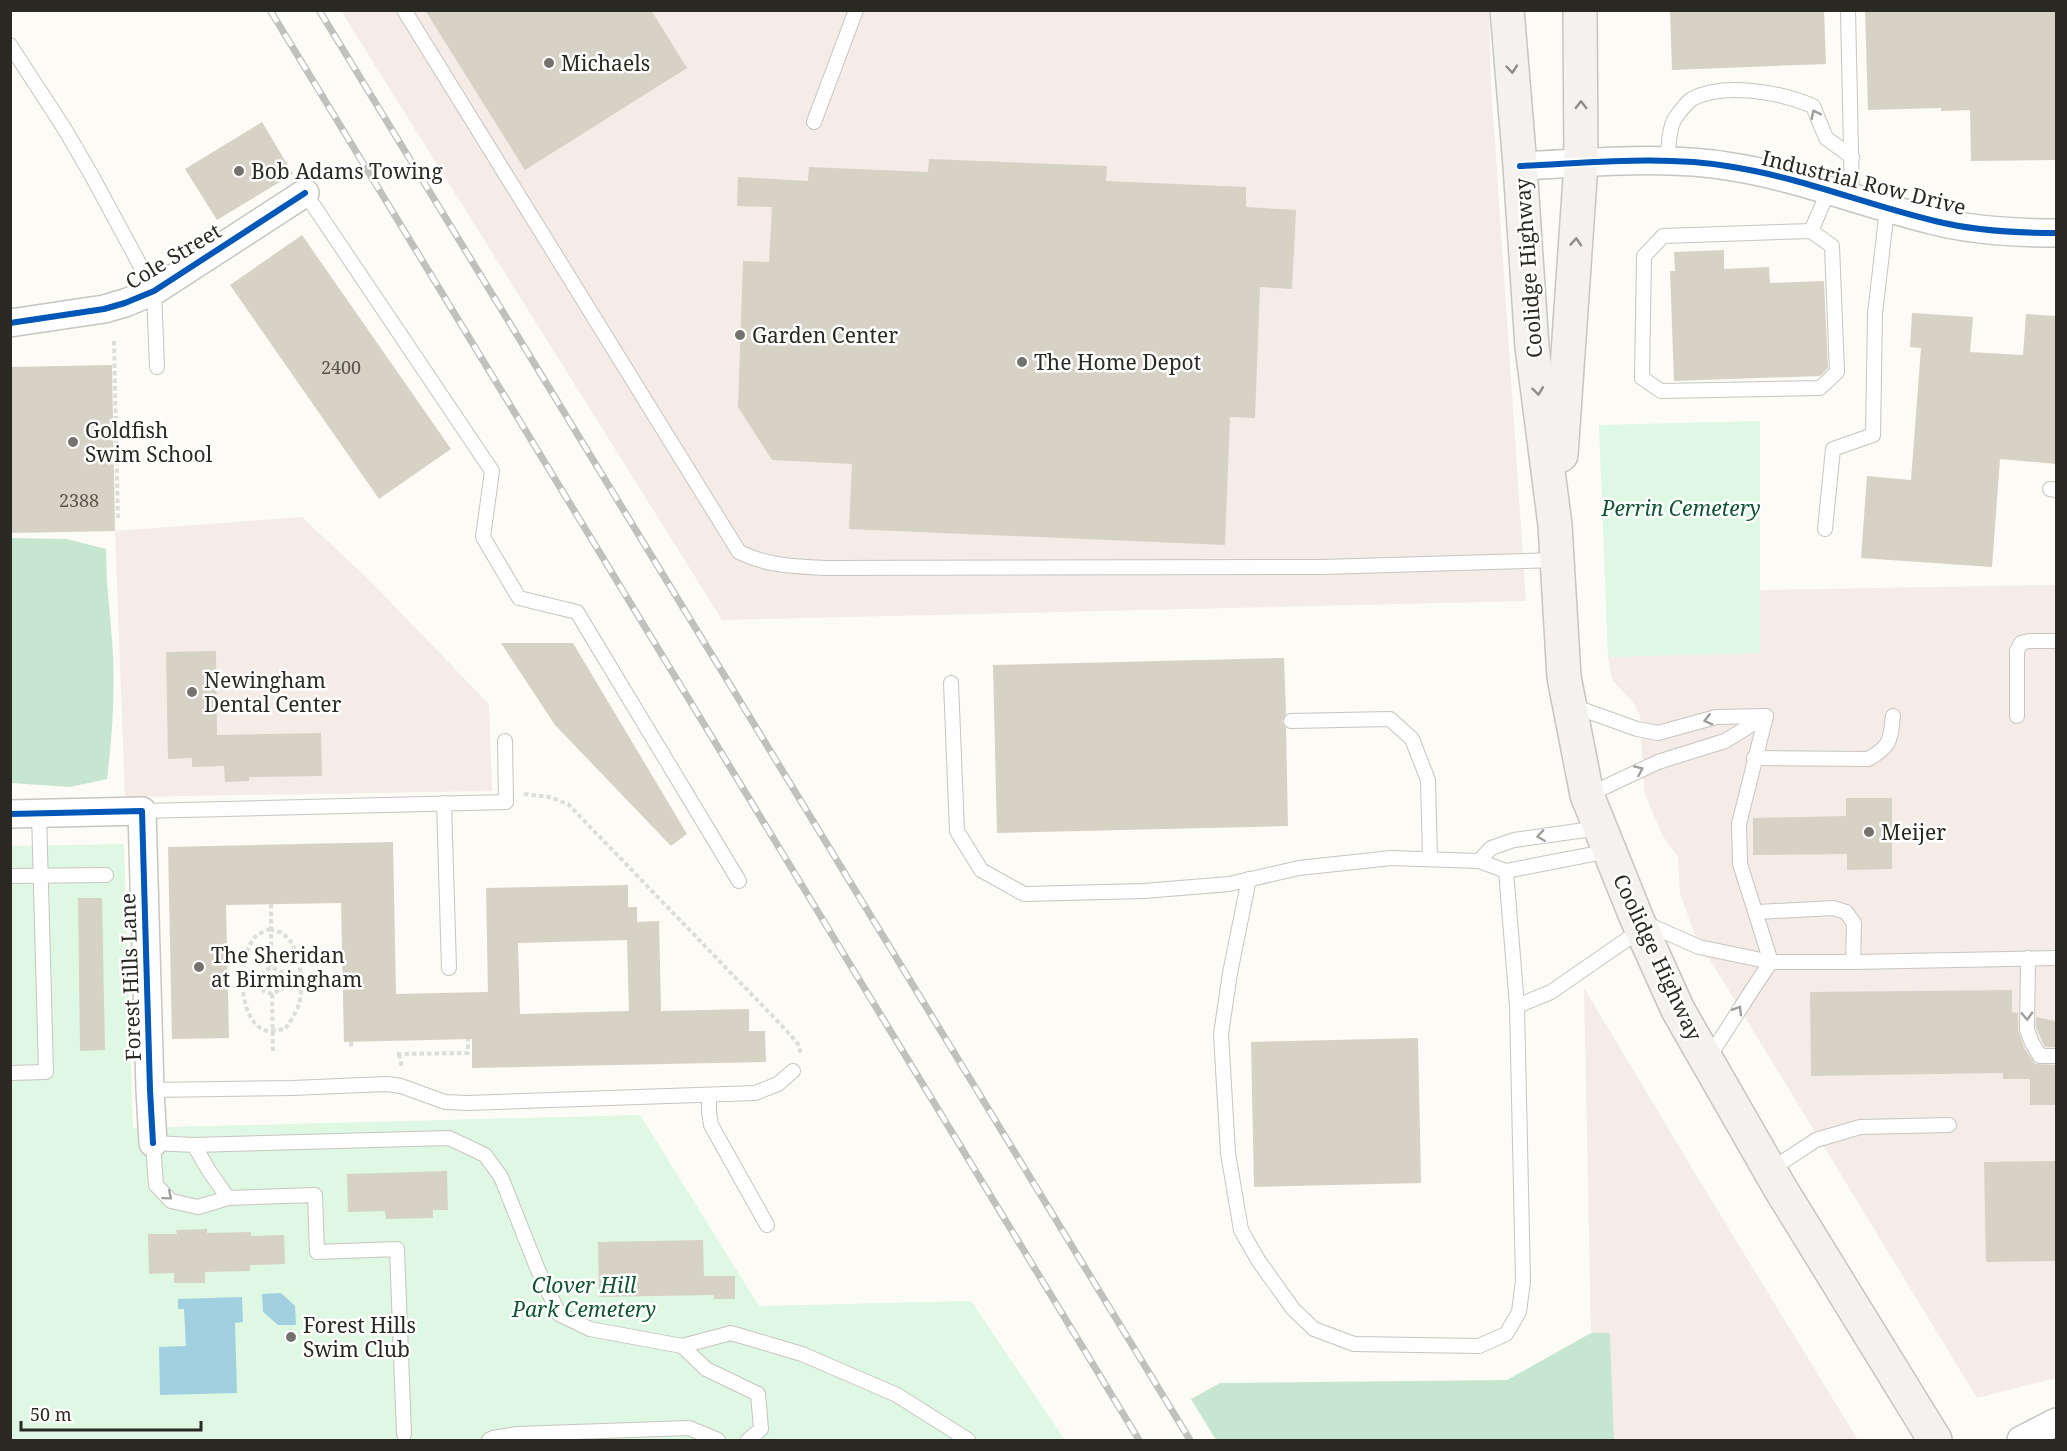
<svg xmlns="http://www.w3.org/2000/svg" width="2067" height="1451" font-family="'Noto Serif',serif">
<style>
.commercial{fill:#f5ece8}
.green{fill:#dff8e4}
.forest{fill:#c6e6cf}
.water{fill:#a1d0e1}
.building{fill:#d6d2c5;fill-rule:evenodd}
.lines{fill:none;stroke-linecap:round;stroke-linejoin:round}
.service-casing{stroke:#c6c5bf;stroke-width:16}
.minor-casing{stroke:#c6c5bf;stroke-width:30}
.secondary-casing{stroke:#c6c5bf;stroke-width:36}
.path{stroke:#dddddc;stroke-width:4;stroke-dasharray:4.5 3;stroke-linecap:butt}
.service{stroke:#fffefe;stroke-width:14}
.minor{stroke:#fffefe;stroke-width:27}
.secondary{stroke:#f4f1ee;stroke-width:33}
.rail-casing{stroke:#c0c0be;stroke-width:7}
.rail{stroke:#fff;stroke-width:4.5;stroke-dasharray:14;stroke-linecap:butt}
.cycleway-casing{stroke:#fff;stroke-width:10}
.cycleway{stroke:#0057b8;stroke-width:6}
.oneway{stroke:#908d88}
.oneway2{stroke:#a09e9b}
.poi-dot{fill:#74726c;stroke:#fff;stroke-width:2}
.labels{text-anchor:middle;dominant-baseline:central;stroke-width:5;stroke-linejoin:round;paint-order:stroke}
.number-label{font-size:18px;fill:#56534c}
.poi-label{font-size:21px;fill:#2b2923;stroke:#fff;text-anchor:start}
.street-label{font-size:21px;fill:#2b2923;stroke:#fff}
.park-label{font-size:21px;font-style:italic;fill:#105533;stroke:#fff}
</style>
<rect width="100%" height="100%" fill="#fcfbf5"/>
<!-- commercial -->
<g class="commercial">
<path d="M341,11H1489L1491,84L1526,601L722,620Z"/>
<path d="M302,517L369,580L489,704L492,791L125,797L115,531Z"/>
<path d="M2056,585V1378L1977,1398L1695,935L1680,893L1678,857L1662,835L1644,791L1640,716L1633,702L1612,680L1608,657L1759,653V590Z"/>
<path d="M1584,988L1696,1175L1858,1440H1614L1610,1333H1591Z"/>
</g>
<!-- green -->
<g class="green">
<path d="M1760,421V653L1608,657L1599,425Z"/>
<path d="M124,844L133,1128L640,1115L759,1306L971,1301L1065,1440H11L10,846Z"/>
</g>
<!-- forest -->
<g class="forest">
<path d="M11,538L67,539L106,549C106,585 111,620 113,655C115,696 112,738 107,779L70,787L11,783Z"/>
<path d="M1591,1333H1610L1614,1440H1216L1191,1399L1220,1383L1507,1380Z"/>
</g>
<!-- water -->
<g class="water">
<path d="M281,1293L295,1306L296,1325H278L263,1312L262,1294Z"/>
<path d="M242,1297L243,1322L235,1323L237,1393L160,1395L159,1347L186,1346L184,1309H178V1299Z"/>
</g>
<!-- building -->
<g class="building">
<path d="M425,10H651L687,68L525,170Z"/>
<path d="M1670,10H1824L1826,64L1672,70Z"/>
<path d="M1865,10H2056V160L1971,161L1970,110L1941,111V108L1868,110Z"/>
<path d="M262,122L293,174L217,220L185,169Z"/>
<path d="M929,159L1107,166L1106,181L1246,187V207L1296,210L1292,289L1260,287L1255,418L1230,417L1225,545L849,529L852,464L772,460L738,407L743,261L769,262L772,207L737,206L738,177L808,181L809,167L928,172Z"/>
<path d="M302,235L451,449L379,499L230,285Z"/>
<path d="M1724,250V269L1769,267L1770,283L1824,281L1828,368L1820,376L1674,381L1670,271H1675L1674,252Z"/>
<path d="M1912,313L1973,317L1970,352L2023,355L2026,314L2056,316V464L2000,459L1992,567L1861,558L1867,476L1911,480L1921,348L1910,347Z"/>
<path d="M112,365L115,531L10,533V367Z"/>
<path d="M501,643H573L687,834L671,846L555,725Z"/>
<path d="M216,651L217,735L321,733L322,776L249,777V781L225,782L224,766L192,767V758L168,759L166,652Z"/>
<path d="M1284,658L1286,714L1282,721L1286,728L1288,826L997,833L993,665Z"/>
<path d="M1846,798H1892V869L1847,870V854L1753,855V818L1846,816Z"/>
<path d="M393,842L396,994L488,992L486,888L628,885V907H637V922L659,921L661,1011L749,1009V1031H765L766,1062L472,1068V1039L344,1042L341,903L226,905L229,1038L172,1039L168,847ZM627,940L629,1011L520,1014L518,943Z"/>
<path d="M78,898H102L105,1050L80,1051Z"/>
<path d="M2012,990V1012L2018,1013V1030L2024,1048L2035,1064L2055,1065L2056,1105H2030V1079H2003V1073L1811,1076L1810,992Z"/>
<path d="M2036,1017L2055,1021V1047H2045L2036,1028Z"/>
<path d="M1418,1038L1421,1183L1254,1187L1251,1042Z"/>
<path d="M2056,1161V1261L1986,1262L1984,1162Z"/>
<path d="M447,1171L448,1210H433V1218L386,1219L385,1211L348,1212L347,1174Z"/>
<path d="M207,1229V1233L251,1232V1236L284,1235L285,1264L250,1265V1271L205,1272V1283H174V1273L149,1274L148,1234H177L176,1230Z"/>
<path d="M703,1240L704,1276H735V1299H714V1295L599,1297L598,1242Z"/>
</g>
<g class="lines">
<defs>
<g id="service">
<path d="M404,10L739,552C768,566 792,566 825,568L1322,567L1558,560"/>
<path d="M1848,10L1852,197"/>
<path d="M10,45L64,128L92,176L154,291L157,367"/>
<path d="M814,122L856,10"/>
<path d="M1667,161C1669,149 1668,131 1674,120C1678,114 1686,103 1692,99C1724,82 1780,92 1813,106L1826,138L1852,157"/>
<path d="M305,193L492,471L483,537L519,598L577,612L739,881"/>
<path d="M1811,231L1832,246L1837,372L1820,388L1661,391L1642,378L1644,256L1663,236L1811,231L1829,190"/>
<path d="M2050,489L2056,490"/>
<path d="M1825,529L1833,449L1873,435L1875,314L1887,209"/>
<path d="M951,683L957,831L981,870L1024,894L1144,891L1229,884L1299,868L1391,858L1479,861"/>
<path d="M1570,705L1637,729L1658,733L1716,717L1766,716"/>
<path d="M1766,716L1739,824L1740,864L1771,962H1853L2056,958"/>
<path d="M2017,716V651L2021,643L2029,641H2056"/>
<path d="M1291,721L1390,719L1412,739L1428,780L1430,859"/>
<path d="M1754,758L1868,759C1891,746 1890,741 1893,716"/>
<path d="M1588,795L1658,762L1725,741L1764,717"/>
<path d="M444,803L449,968"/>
<path d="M142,811L506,802L505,741"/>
<path d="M1599,828L1514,840L1491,848L1479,861L1506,871L1609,851"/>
<path d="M1506,871L1517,1006L1551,992L1642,929"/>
<path d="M10,876L106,875"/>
<path d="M1249,879L1230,973L1221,1034L1228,1153L1241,1230L1258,1260L1293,1309L1314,1329L1354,1344L1479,1346L1506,1334L1519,1312L1523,1281L1517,1006"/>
<path d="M1757,912L1833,908L1846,912L1854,923L1853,962"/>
<path d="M1645,923L1699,947L1771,962C1749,993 1730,1026 1708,1058"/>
<path d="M2028,958L2027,1030L2032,1043L2040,1056H2056"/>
<path d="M10,1073L46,1072L39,813"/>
<path d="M150,1090L292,1088L387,1084L401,1086L445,1102L468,1103L755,1093L778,1084L793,1071"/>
<path d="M709,1095V1112L711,1125L767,1225"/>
<path d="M194,1145L209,1171L228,1198L198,1207L171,1201L156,1185L153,1143L194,1145L449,1138L485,1155L501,1177L538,1270L559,1314L590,1329L682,1346L706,1369L758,1394L761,1429L748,1440"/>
<path d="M1770,1170L1816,1140L1860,1127L1949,1125"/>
<path d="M228,1198L315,1195L317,1252L397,1249L404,1434"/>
<path d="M682,1346L731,1333L802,1354L897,1395L968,1440"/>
<path d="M489,1440L493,1438L517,1434L689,1428L718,1440"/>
</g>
<g id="minor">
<path d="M1520,166C1591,163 1664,155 1733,167C1802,178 1867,205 1935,221C1975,231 2016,233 2056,233"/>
<path d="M10,323L104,309L125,303L154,291L305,193"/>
<path d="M10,814L142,811L150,1090L153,1143"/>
<path d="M2021,1440L2056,1422"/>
</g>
<g id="secondary">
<path d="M1507,10L1520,166L1532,347L1555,525L1564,677L1587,795L1637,919L1678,1010L1780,1188L1935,1440"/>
<path d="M1561,455L1581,164L1580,10"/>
</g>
</defs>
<!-- service casing -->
<use href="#service" class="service-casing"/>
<!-- minor casing -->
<use href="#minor" class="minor-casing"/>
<!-- secondary casing -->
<use href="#secondary" class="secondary-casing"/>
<!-- path -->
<g class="path">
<path d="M114,341L118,520"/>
<path d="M524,794L549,797L568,804L785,1029L798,1044L801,1054"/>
<path d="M271,904V967"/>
<path d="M270,929C274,931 280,931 283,934C301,945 304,986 299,1004C296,1013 290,1022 285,1029C278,1030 268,1033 262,1029C237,1016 237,953 257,935C260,933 266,931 270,929Z"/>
<path d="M243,981H260L264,972L271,967L282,972L285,981H301"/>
<path d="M260,981L264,991L272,994L283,988L285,981"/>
<path d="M272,994L273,1051"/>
<path d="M351,1042V1049"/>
<path d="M397,1054L468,1053V1039"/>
<path d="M399,1054L402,1068"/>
</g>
<!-- service -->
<use href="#service" class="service"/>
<!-- minor -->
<use href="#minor" class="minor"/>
<!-- secondary -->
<use href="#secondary" class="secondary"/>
<defs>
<g id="rail">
<path d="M270,10L1139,1440"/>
<path d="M319,10L1190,1440"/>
</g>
</defs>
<!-- rail casing -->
<use href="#rail" class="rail-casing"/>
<!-- rail -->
<use href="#rail" class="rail"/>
<defs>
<g id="cycleway">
<path d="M1520,166C1591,163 1664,155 1733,167C1802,178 1867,205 1935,221C1975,231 2016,233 2056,233"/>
<path d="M10,323L104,309L125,303L154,291L305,193"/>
<path d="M10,814L142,811L150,1090L153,1143"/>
</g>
</defs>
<!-- cycleway casing -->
<use href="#cycleway" class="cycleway-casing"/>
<!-- cycleway -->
<use href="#cycleway" class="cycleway"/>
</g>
<!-- one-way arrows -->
<defs><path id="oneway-chevron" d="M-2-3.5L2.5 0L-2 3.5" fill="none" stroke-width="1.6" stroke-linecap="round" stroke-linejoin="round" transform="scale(1.5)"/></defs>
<g class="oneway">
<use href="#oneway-chevron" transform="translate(1512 69) rotate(85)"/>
<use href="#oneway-chevron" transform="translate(1581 105) rotate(-90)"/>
<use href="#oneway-chevron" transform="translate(1576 242) rotate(-86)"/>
<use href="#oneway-chevron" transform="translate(1538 391) rotate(83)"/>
</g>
<g class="oneway2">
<use href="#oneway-chevron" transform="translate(1815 114) rotate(-117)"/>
<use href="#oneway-chevron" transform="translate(1708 720) rotate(166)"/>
<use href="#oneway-chevron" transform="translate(1639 770) rotate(-24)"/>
<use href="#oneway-chevron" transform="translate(1541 836) rotate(172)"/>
<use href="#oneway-chevron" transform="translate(1738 1010) rotate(-59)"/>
<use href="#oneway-chevron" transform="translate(2027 1016) rotate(88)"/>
<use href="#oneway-chevron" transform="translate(168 1196) rotate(40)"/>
</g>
<!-- markers -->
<g class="poi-dot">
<circle cx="549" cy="63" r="6"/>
<circle cx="239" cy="171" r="6"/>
<circle cx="740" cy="335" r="6"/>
<circle cx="1022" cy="362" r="6"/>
<circle cx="73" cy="442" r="6"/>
<circle cx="192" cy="692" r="6"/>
<circle cx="1869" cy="832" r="6"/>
<circle cx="199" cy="967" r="6"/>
<circle cx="291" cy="1337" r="6"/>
</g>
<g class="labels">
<!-- number labels -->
<g class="number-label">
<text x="341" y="367">2400</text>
<text x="79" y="500">2388</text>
</g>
<!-- poi labels -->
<g class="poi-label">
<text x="561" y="63">Michaels</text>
<text x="251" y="171">Bob Adams Towing</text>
<text x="752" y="335">Garden Center</text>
<text x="1034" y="362">The Home Depot</text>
<text x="85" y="430">Goldfish<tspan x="85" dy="24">Swim School</tspan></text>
<text x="204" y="680">Newingham<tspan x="204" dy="24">Dental Center</tspan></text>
<text x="1881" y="832">Meijer</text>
<text x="211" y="955">The Sheridan<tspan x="211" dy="24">at Birmingham</tspan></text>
<text x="303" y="1325">Forest Hills<tspan x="303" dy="24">Swim Club</tspan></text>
</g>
<!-- street labels -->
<g class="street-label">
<text transform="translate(1864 182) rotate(14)">Industrial Row Drive</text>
<text transform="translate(173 256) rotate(-31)">Cole Street</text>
<text transform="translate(1528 268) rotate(-94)">Coolidge Highway</text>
<text transform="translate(1658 957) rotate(65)">Coolidge Highway</text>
<text transform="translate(130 977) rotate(-92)">Forest Hills Lane</text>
</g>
<!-- park labels -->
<g class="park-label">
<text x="1681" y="508">Perrin Cemetery</text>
<text x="584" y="1285">Clover Hill<tspan x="584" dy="24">Park Cemetery</tspan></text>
</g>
</g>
<!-- border -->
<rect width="2067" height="1451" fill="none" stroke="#2b2923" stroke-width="24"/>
<!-- scale -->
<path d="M21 1421v9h180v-9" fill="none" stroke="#2b2923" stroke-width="3"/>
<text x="30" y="1421" font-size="18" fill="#2b2923" stroke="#ffffff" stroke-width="4.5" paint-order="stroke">50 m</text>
</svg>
